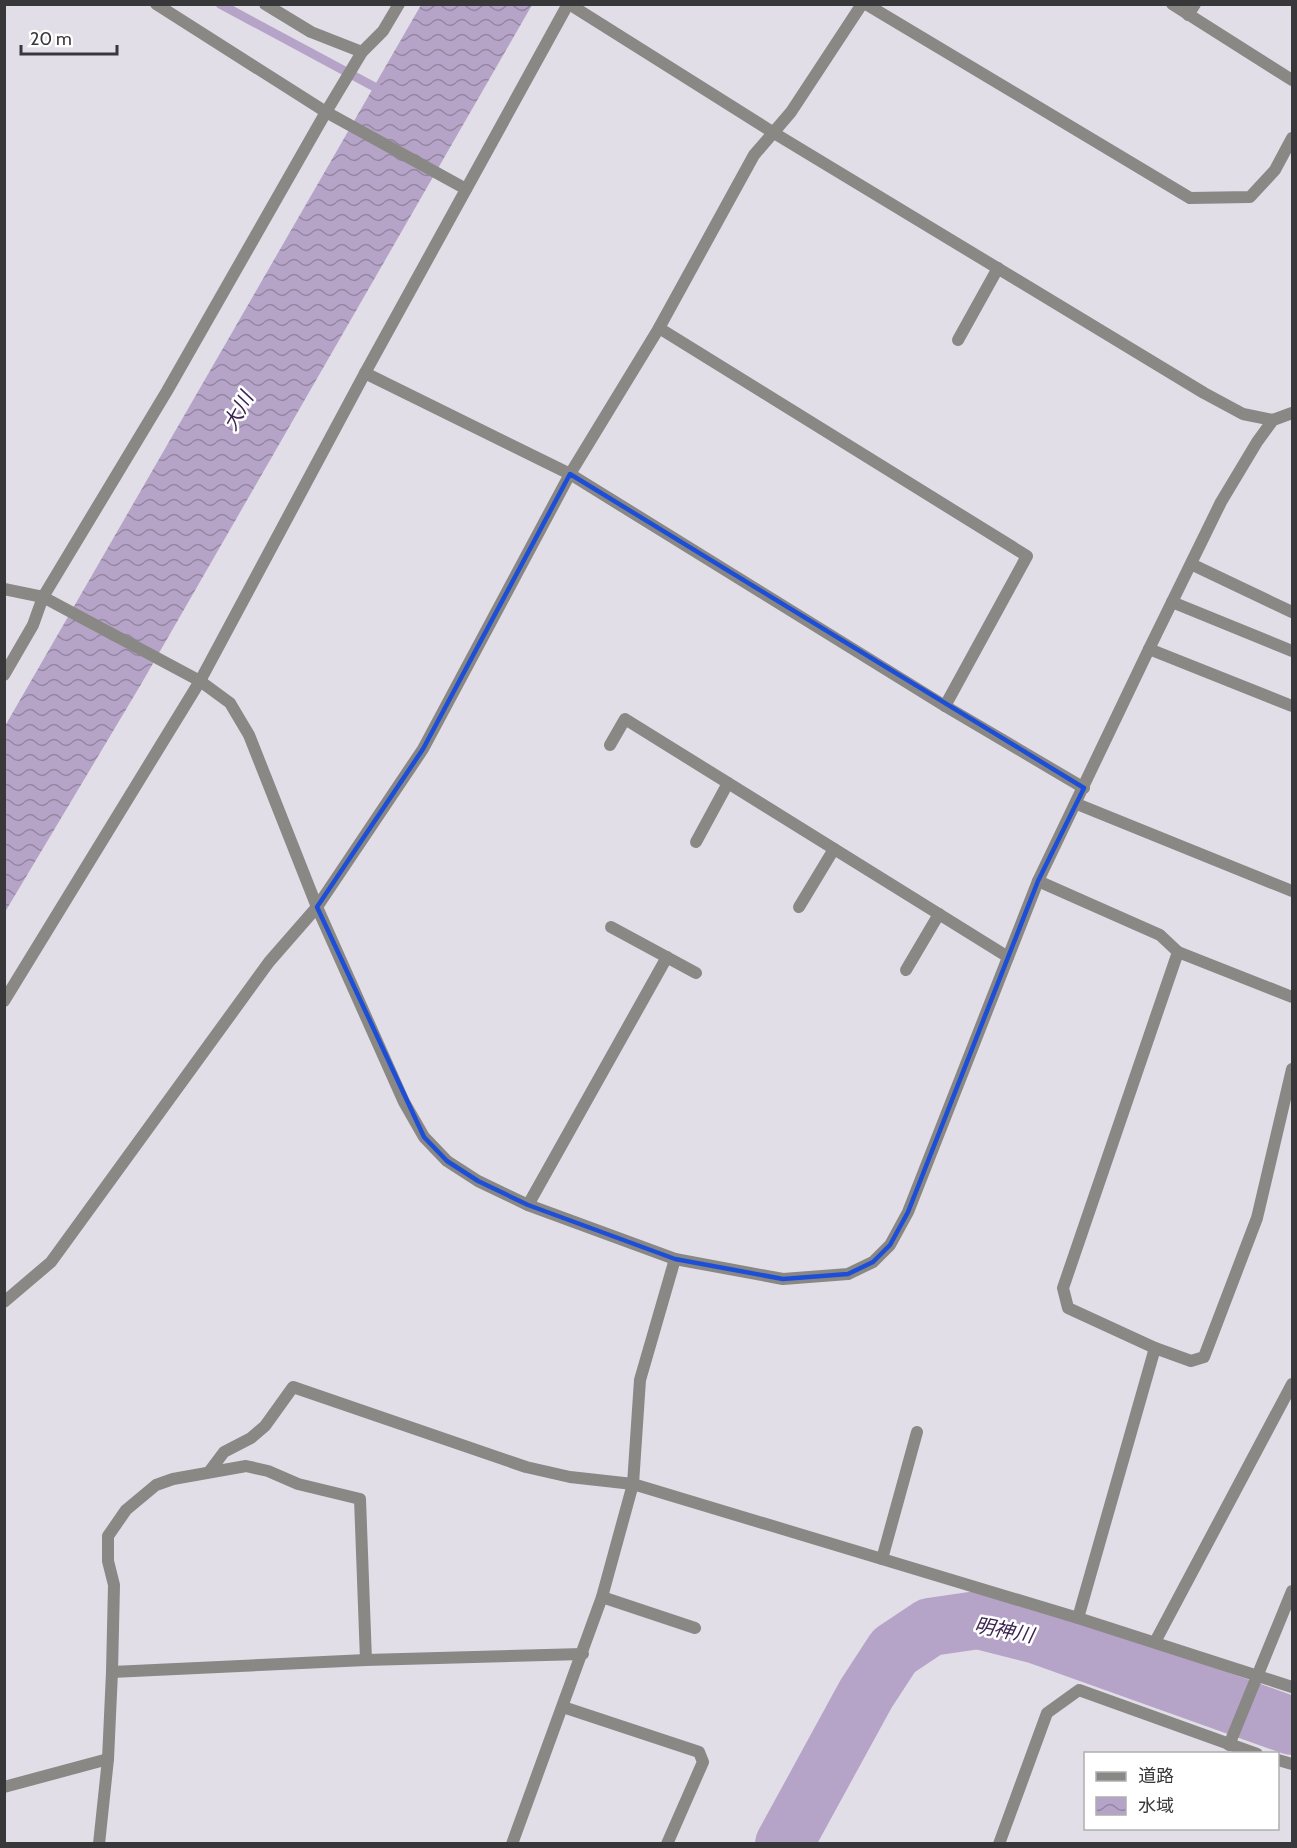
<svg xmlns="http://www.w3.org/2000/svg" width="1297" height="1848" font-family="Cabin,'Noto Sans JP',sans-serif">
<style>
.water{fill:url(#water-waves)}
.lines{fill:none;stroke-linecap:round;stroke-linejoin:round}
.stream{stroke:#b5a4c7;stroke-width:9}
.river{stroke:#b5a4c7;stroke-width:58}
.minor{stroke:#8a8884;stroke-width:12}
.tertiary{stroke:#8a8884;stroke-width:12}
.marked{fill:none;stroke:#1d4ed8;stroke-width:4.5;stroke-linejoin:round}
.labels{text-anchor:middle;dominant-baseline:central;stroke-width:5;stroke-linejoin:round;paint-order:stroke}
.water-label{font-size:20px;font-style:italic;fill:#3e2452;stroke:#fff}
</style>
<defs>
<pattern id="water-waves" width="16" height="10" patternUnits="userSpaceOnUse" patternTransform="scale(1.5)"><rect width="16" height="10" fill="#b5a4c7"/><path d="M0 5q4-4 8 0t8 0" fill="none" stroke="#9486a3"/></pattern>
</defs>
<rect width="100%" height="100%" fill="#e2dee8"/>
<!-- water -->
<path class="water" d="M421,5H532L140,686L5,912V726Z"/>
<g class="lines">
<!-- stream -->
<path class="stream" d="M220,4L382,91"/>
<!-- river -->
<path class="river" d="M784,1844L866,1694L894,1651L930,1627L978,1620L1037,1635L1292,1726"/>
<!-- minor -->
<g class="minor">
<path d="M156,4L326,112L466,189"/>
<path d="M265,4L311,32L362,52"/>
<path d="M569,4L774,133L1204,393L1243,414L1273,420"/>
<path d="M866,4L1190,198L1250,197L1275,170L1292,138"/>
<path d="M1172,4L1292,80"/>
<path d="M1188,15L1195,4"/>
<path d="M659,328L1027,556L945,706"/>
<path d="M958,340L998,268"/>
<path d="M365,373L570,474L945,706L1084,788"/>
<path d="M1191,564L1292,612"/>
<path d="M43,597L200,681L230,703L249,735L317,907L404,1102L424,1137L447,1161L478,1181L528,1205L675,1259L783,1279L848,1274L873,1262L890,1245L908,1212L1038,881L1149,649L1221,502L1257,442L1273,420L1292,413"/>
<path d="M1172,602L1292,651"/>
<path d="M1149,649L1292,706"/>
<path d="M4,675L33,625L43,597L167,391L326,112L362,52L383,31L399,4"/>
<path d="M610,745L625,719L1008,957"/>
<path d="M1077,804L1292,891"/>
<path d="M696,842L728,783"/>
<path d="M1038,881L1160,935L1178,952L1292,997"/>
<path d="M799,907L834,849"/>
<path d="M611,927L696,973"/>
<path d="M1178,952L1063,1288L1068,1308L1155,1348L1191,1361L1204,1357L1257,1218L1292,1069"/>
<path d="M906,970L939,914"/>
<path d="M4,1001L200,681L365,373L568,4"/>
<path d="M528,1205L667,957"/>
<path d="M4,1302L51,1262L269,962L317,907L423,749L570,474L659,328L754,155L791,112L862,4"/>
<path d="M209,1472L224,1452L251,1438L265,1426L293,1387L526,1467L570,1477L633,1484L1078,1618L1292,1687"/>
<path d="M882,1559L917,1432"/>
<path d="M602,1597L695,1628"/>
<path d="M1078,1618L1155,1348"/>
<path d="M1155,1642L1292,1384"/>
<path d="M112,1672L114,1585L108,1561V1536L126,1510L156,1485L173,1479L246,1466L268,1471L298,1484L360,1499L366,1660"/>
<path d="M563,1707L699,1752L703,1762L667,1844"/>
<path d="M1229,1745L1292,1591"/>
<path d="M1278,1760L1292,1764"/>
<path d="M4,1787L108,1759"/>
<path d="M99,1844L108,1759L112,1672L366,1660L583,1654"/>
<path d="M512,1844L602,1597L633,1484L640,1380L675,1259"/>
<path d="M999,1844L1047,1713L1079,1690L1257,1754"/>
</g>
<!-- tertiary -->
<path class="tertiary" d="M4,589L43,597"/>
</g>
<!-- marked area -->
<path class="marked" d="M570,474L1084,788L1038,881L908,1212L890,1245L873,1262L848,1274L783,1279L675,1259L528,1205L478,1181L447,1161L424,1137L317,907L423,749Z"/>
<g class="labels">
<!-- water labels -->
<g class="water-label">
<text transform="translate(238 411) rotate(-61)">大川</text>
<text transform="translate(1004 1630) rotate(11)">明神川</text>
</g>
</g>
<!-- border -->
<rect width="1297" height="1848" fill="none" stroke="#38373a" stroke-width="12"/>
<!-- legend -->
<rect x="1084" y="1752" width="195" height="78" fill="#ffffff" stroke="#afafb0" stroke-width="1.5"/>
<rect x="1096" y="1772" width="30" height="9" fill="#8a8884" stroke="#afafb0" stroke-width="1.5"/>
<text x="1138" y="1782" font-size="18" fill="#38373a">道路</text>
<rect x="1096" y="1797" width="30" height="18" fill="url(#water-waves)" stroke="#afafb0" stroke-width="1.5"/>
<text x="1138" y="1812" font-size="18" fill="#38373a">水域</text>
<!-- scale -->
<path d="M21 45v9h96v-9" fill="none" stroke="#38373a" stroke-width="3"/>
<text x="30" y="45" font-size="18" fill="#38373a" stroke="#ffffff" stroke-width="4.5" paint-order="stroke">20 m</text>
</svg>
